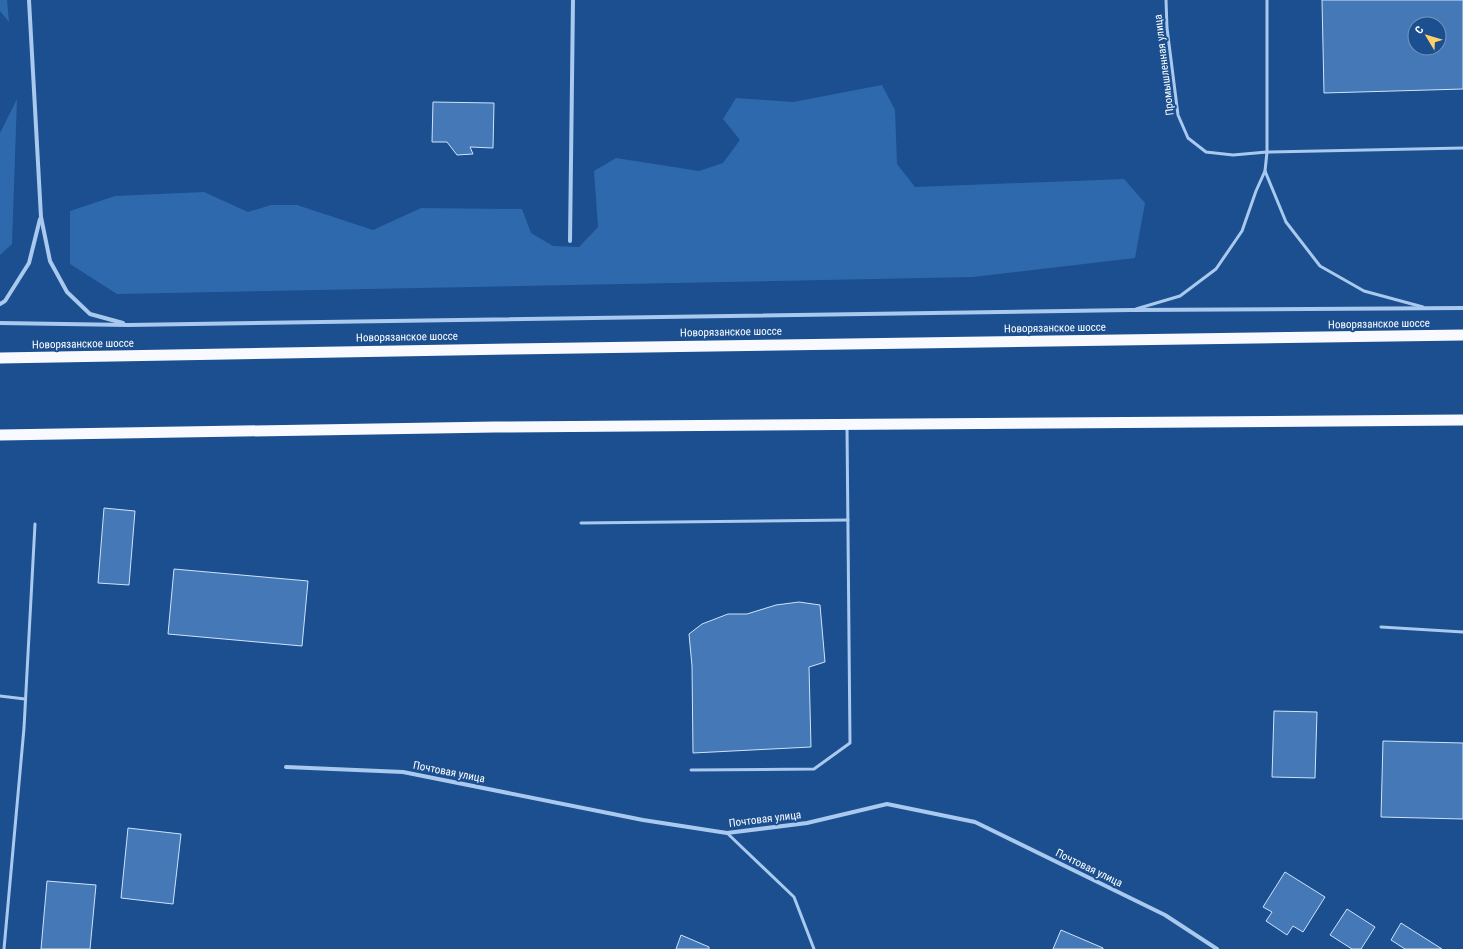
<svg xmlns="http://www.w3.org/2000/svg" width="1463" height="949" font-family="'Roboto Condensed',sans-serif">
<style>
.green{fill:#2e69ad}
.building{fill:#4478b7;stroke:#cfe3fa;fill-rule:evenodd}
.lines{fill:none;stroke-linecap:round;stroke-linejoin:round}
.service{stroke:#a9c9ee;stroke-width:3}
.minor{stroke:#a9c9ee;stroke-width:4}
.trunk{stroke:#f8faff;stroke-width:11}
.labels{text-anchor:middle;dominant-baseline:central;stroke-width:4;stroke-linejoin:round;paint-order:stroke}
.street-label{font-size:11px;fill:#fff;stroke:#1b4f8f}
</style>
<rect width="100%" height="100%" fill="#1b4f8f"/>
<!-- green -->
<g class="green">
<path d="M0,0H7L9,22L0,11Z"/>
<path d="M882,85L895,110L897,164L915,187L1124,179L1145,203L1135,258L973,277L117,294L70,264V211L115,196L204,192L248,212L271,205H297L373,230L421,208L522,209L531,233L553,246L579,247L598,227L594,171L616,158L699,171L723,163L740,140L723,119L736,98L793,102Z"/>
<path d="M17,99L12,244L0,255V133Z"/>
</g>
<!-- building -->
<g class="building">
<path d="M1322,0H1463V89L1324,93ZM1415,24H1439V48H1415Z"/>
<path d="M433,102L494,103L493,148L470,147L473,154L457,155L447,142H432Z"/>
<path d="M104,508L135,511L129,585L98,583Z"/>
<path d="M174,569L308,581L302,646L168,634Z"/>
<path d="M799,602L820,605L825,662L809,667L811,747L693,753L692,666L689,634L702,624L728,614H747L776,605Z"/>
<path d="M1274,711L1317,712L1315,778L1272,777Z"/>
<path d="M1383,741L1463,743V819L1381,817Z"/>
<path d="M128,828L181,834L173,904L121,898Z"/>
<path d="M1285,872L1325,897L1303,932L1293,926L1287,935L1266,921L1272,912L1263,907Z"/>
<path d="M47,881L96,885L90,949H41Z"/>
<path d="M1347,909L1375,927L1361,949H1352L1330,935Z"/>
<path d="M1401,923L1442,949H1405L1391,940Z"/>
<path d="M1061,930L1103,948V949H1053Z"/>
<path d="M681,935L709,947V949H676Z"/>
</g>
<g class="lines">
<!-- service -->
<g class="service">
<path d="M1166,0L1167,28L1178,115L1188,138L1206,152L1233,155L1267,152L1463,148"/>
<path d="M1265,171L1286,222L1320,266L1364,291L1423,307"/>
<path d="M1136,309L1180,296L1216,269L1242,231L1256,191L1265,171L1267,152V0"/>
<path d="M581,523L848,520"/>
<path d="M1381,627L1463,632"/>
<path d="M0,696L25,699"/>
<path d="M691,770L814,769L850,743L847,427"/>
<path d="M727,833L794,897L814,949"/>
<path d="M4,949L24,728L35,524"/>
</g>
<!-- minor -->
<g class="minor">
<path d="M29,0L41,217L50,261L67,292L90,314L123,323"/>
<path d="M570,241L573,0"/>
<path d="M0,304L5,301L29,263L40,219"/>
<path d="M0,323L128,325L1131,310L1463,308"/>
<path d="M286,767L403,772L643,820L727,833L807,823L887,804L975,822L1165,915L1217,949"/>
</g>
<!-- trunk -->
<g class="trunk">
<path d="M0,358L512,349L1463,335"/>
<path d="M0,435L495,427L1463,420"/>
</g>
</g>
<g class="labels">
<!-- street labels -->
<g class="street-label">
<text transform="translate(1164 65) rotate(-97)">Промышленная улица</text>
<text transform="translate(1379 324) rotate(-1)">Новорязанское шоссе</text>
<text transform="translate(1055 328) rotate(-1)">Новорязанское шоссе</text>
<text transform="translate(731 332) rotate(-1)">Новорязанское шоссе</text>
<text transform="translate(407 337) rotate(-1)">Новорязанское шоссе</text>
<text transform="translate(83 344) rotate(-1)">Новорязанское шоссе</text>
<text transform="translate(449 772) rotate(11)">Почтовая улица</text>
<text transform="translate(765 819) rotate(-7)">Почтовая улица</text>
<text transform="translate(1089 868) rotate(26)">Почтовая улица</text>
</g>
</g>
<!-- north arrow -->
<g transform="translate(1427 36) rotate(308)"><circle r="19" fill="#1b4f8f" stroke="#7695bc"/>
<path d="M0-3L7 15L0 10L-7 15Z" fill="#ffd166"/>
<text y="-6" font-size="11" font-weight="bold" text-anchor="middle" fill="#ffffff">С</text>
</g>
</svg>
